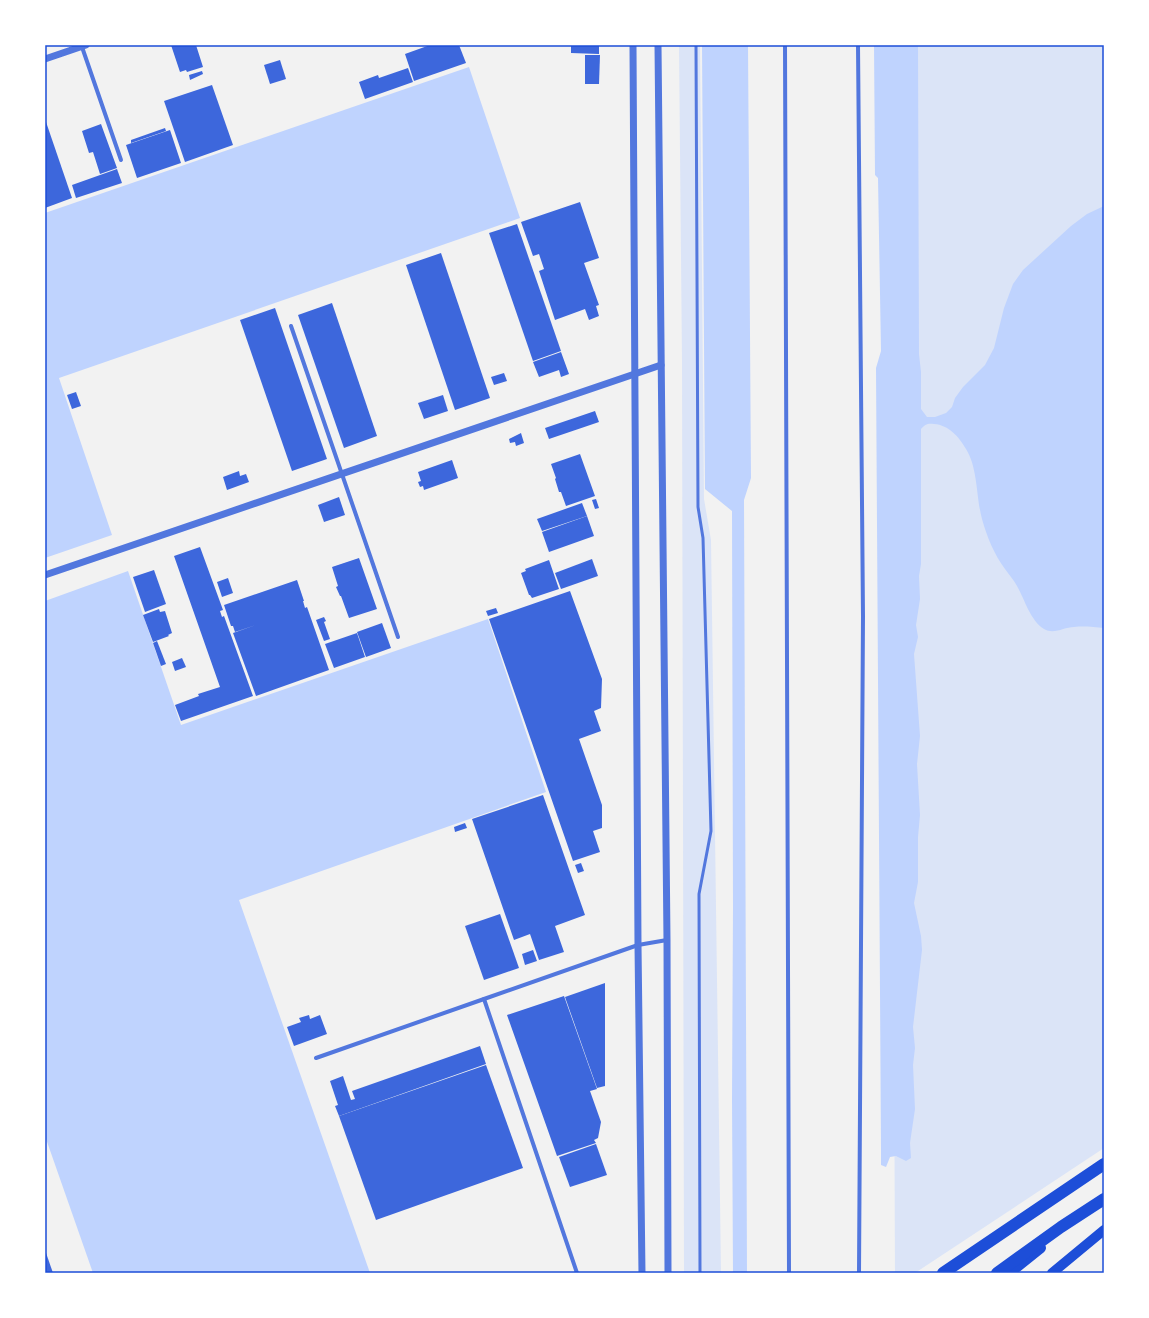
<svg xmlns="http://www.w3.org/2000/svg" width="1149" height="1318" font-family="'Roboto Condensed',sans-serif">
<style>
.green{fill:#dbe4f7}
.water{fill:#bfd3fe}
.building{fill:#3d67dc}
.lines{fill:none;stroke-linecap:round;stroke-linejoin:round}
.service{stroke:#5277de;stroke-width:3}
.minor{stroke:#5277de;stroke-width:4}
.tertiary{stroke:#5277de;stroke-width:7}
.primary{stroke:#1d4ed8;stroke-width:10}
.motorway{stroke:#1d4ed8;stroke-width:12}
.neatline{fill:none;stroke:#1d4ed8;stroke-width:1.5}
</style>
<rect width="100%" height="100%" fill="#f2f2f2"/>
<!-- green -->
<g class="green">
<path d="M679,45H700L704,499L711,540L721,1273H684L682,362Z"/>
<path d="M890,45H1104V1148L915,1273H895Z"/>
</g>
<!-- water -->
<g class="water">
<path d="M702,45H748L751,478L744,500L747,1273H733L732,1100L733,907L732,511L705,489Z"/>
<path d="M874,45H918L919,354L921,372V409L927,417H935L946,413L952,407L955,398L963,387L985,365L994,348L1004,308L1013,284L1023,270L1071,226L1087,214L1104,206V628C1094,627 1084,626 1074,627C1064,627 1054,635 1044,629C1030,620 1025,600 1017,586C1014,580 1009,575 1005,569C994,554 987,537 982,519C976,497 978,468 966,449C959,437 949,425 934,424C928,423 925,424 921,429V564L919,576L920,599L916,625L918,637L914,654L920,736L917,764L920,815L918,837V882L914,903L921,936L922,950L913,1027L915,1048L913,1065L915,1109L910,1143L911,1158L906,1161L896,1156L890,1157L886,1167L881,1165V1149L876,368L881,351L878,178L875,175Z"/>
<path d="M469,67L520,218L59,378L112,535L45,558V213Z"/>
<path d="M128,571L181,725L488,619L546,792L239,900L370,1273H93L45,1136V601Z"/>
</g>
<!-- building -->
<g class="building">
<path d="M171,45H196L203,67L187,72L186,70L180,72Z"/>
<path d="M430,45H459L466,63L414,81L405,54Z"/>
<path d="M571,45H599V54L571,53Z"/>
<path d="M585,55H600L599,84H585Z"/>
<path d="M280,60L286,79L270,84L264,65Z"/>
<path d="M408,68L413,82L365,99L359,82L378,75L379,78Z"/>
<path d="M202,71L203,74L190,80L189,75Z"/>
<path d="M212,85L233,145L185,162L164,101Z"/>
<path d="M45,119L72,198L45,208Z"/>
<path d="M101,124L117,168L100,174L93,152L89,153L82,131Z"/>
<path d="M165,128L166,131L131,143V140Z"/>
<path d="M170,130L181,163L137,178L126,145Z"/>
<path d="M117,169L122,183L76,198L72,185Z"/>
<path d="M580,202L599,258L584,263L599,305L596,306L599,316L589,320L585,309L555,320L539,271L544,269L539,254L533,256L521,222Z"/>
<path d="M517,224L561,351L533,361L489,233Z"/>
<path d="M441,253L490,398L455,410L406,265Z"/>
<path d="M332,303L377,436L344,448L298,315Z"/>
<path d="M275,308L327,459L292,471L240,320Z"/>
<path d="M561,352L569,374L561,377L559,370L539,377L533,362Z"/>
<path d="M504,373L507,381L494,385L491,377Z"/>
<path d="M76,392L81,406L72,409L67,395Z"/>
<path d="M443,395L448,411L424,419L418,403Z"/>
<path d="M595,411L599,422L549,439L545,428Z"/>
<path d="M521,433L524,443L516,446L515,442L510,443L509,439Z"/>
<path d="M580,454L595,496L566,506L561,492H559L555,479L556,478L551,464Z"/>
<path d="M452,460L458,478L424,490L423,486L420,487L418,482L421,481L418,472Z"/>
<path d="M239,471L240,476L246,474L249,482L227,490L223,477Z"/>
<path d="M339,497L345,515L324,522L318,505Z"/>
<path d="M596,499L599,508L595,509L592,500Z"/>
<path d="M582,503L587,516L542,531L537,519Z"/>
<path d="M587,516L594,536L549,552L542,532Z"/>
<path d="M200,547L223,610L220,611L222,617L224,616L253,696L181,721L175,705L199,696L198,694L220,687L174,556Z"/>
<path d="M359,558L377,609L349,618L341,596H340L336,587L338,586L332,567Z"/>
<path d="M592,559L598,576L561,589L555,573Z"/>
<path d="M549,560L559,589L532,598L530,595H529L521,573L526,571L525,569Z"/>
<path d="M154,570L166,604L145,612L133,577Z"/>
<path d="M228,578L233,593L222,597L217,582Z"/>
<path d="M297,580L304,601H303L305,608L307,607L329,670L256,696L233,633L262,623L235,632L233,626H231L224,605Z"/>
<path d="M570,591L602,679L601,708L594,711L601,731L579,739L602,805V828L593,831L600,852L573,861L489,619Z"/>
<path d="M496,608L498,613L488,616L486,611Z"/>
<path d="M159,609L160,612L165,611L172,633L168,635L169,636L153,642L143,615Z"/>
<path d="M324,617L326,621L324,622L330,639L324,641L316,620Z"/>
<path d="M382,623L391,648L366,657L357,632Z"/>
<path d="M357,633L365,657L334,668L325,644Z"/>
<path d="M157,641L166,664L161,666L153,643Z"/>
<path d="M182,658L186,667L175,671L172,662Z"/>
<path d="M543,795L585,915L555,926L564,952L539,960L530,934L514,940L472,819Z"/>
<path d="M465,823L467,828L455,832L454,827Z"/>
<path d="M581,863L584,871L578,873L575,865Z"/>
<path d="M500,914L519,968L484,980L465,926Z"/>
<path d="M533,950L537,961L525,965L522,954Z"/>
<path d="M605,983V1086L597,1088L565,997Z"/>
<path d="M564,996L597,1089L590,1091L601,1122L598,1138L594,1140L596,1143L557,1156L507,1015Z"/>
<path d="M309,1015L310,1019L320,1015L327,1034L294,1046L287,1027L301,1022L299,1018Z"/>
<path d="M480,1046L486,1064L339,1116L335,1106L338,1105L330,1081L343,1076L351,1100L355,1099L352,1091Z"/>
<path d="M486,1065L523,1168L376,1220L339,1116Z"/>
<path d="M596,1144L607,1175L570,1187L559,1157Z"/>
<path d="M45,1250L53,1273H45Z"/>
</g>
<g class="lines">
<!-- service -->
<path class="service" d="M696,45L698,507L703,538L711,831L699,894L700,1273"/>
<!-- minor -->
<g class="minor">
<path d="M785,45L789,1273"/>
<path d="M858,45L863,616L859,1273"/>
<path d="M82,47L121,160"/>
<path d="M291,326L398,637"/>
<path d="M484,999L577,1273"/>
<path d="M316,1058L484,999L638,945L667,940"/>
</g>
<!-- tertiary -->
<g class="tertiary">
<path d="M633,45L638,945L642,1273"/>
<path d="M658,45L667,940L668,1273"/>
<path d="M45,59L86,45"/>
<path d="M45,575L661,365"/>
</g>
<!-- primary -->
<g class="primary">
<path d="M1010,1273L1041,1248"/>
<path d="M1052,1273L1104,1230"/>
</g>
<!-- motorway -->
<g class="motorway">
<path d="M943,1273L1104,1164"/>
<path d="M997,1273L1061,1227L1104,1199"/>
</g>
</g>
<!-- border -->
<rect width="1149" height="1318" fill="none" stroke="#ffffff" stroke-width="92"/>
<rect x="46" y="46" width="1057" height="1226" class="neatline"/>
</svg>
